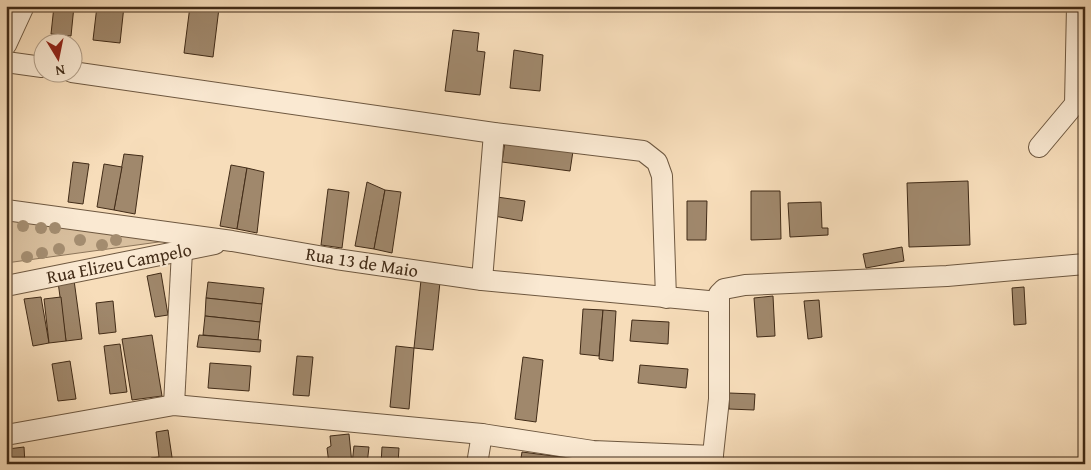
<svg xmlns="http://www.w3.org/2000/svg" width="1091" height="470" font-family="'Gentium Book Plus',serif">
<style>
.green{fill:#d8bf9e;stroke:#8c755a}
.building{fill:#a0886c;stroke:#412b17}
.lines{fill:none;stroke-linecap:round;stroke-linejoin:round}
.minor-casing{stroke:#6e5840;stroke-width:22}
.minor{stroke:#fae9d2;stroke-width:20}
.tree{fill:#a38c6f}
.labels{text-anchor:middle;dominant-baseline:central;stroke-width:4;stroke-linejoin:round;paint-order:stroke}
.street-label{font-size:18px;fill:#412b17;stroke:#fae9d2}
</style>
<rect width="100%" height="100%" fill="#f7ddba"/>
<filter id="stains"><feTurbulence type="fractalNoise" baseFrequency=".004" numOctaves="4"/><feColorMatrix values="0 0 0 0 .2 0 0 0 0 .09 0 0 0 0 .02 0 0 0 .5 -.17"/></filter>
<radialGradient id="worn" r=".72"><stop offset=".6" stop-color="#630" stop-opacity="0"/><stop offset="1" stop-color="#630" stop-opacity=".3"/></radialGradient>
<!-- green -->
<path class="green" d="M6,218L166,241L6,263Z"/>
<!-- building -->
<g class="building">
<path d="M54,6H74L71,36L51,34Z"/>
<path d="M97,6H124L120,43L93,40Z"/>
<path d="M190,6L219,8L213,57L184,53Z"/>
<path d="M453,30L479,33L477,51L485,52L480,95L445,91Z"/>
<path d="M514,50L543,55L540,91L510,88Z"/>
<path d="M505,142L573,151L570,171L502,162Z"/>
<path d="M124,154L143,156L135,214L114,210Z"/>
<path d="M73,162L89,164L83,204L68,202Z"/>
<path d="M104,164L122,167L114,210L97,207Z"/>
<path d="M231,165L247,168L237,229L220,226Z"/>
<path d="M247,168L264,172L257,233L237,229Z"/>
<path d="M968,181L970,245L909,247L907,183Z"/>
<path d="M367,182L385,190L374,249L355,246Z"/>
<path d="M328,189L349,192L342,248L321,245Z"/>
<path d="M385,190L401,192L392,253L374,249Z"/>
<path d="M751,191H780L781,239L751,240Z"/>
<path d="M497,197L525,201L522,221L494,216Z"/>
<path d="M687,201H707L706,240H687Z"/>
<path d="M821,202L822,228H828V235L790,237L788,203Z"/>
<path d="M902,247L904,261L866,268L863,254Z"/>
<path d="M161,273L168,315L155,317L147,276Z"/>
<path d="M74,280L82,339L66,341L58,282Z"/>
<path d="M421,280L440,282L433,350L414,348Z"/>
<path d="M208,282L264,288L262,304L206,298Z"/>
<path d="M1024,287L1026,324L1014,325L1012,288Z"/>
<path d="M773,296L775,336L757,337L754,298Z"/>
<path d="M41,297L49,343L33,346L24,299Z"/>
<path d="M61,297L66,341L49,343L44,299Z"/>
<path d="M206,298L262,304L260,322L205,316Z"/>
<path d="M819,300L822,337L808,339L804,301Z"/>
<path d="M113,301L116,332L99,334L96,303Z"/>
<path d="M583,309L603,310L599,356L580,354Z"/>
<path d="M603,310L616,311L613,361L599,359Z"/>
<path d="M205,316L260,322L258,340L203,335Z"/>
<path d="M632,320L669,322L668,344L630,341Z"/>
<path d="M152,335L162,396L132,400L122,339Z"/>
<path d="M199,335L261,340L260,352L197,347Z"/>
<path d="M120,344L127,392L110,394L104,346Z"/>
<path d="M396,346L414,348L409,409L390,407Z"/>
<path d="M297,356L313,357L309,396L293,395Z"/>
<path d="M523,357L543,360L536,422L515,419Z"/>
<path d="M70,361L76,399L58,401L52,364Z"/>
<path d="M210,363L251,366L249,391L208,388Z"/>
<path d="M640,365L688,369L686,388L638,383Z"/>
<path d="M729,393L755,394L754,410L729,409Z"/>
<path d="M168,430L173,464H152L151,458L159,457L156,432Z"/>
<path d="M349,434L352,464H329L327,448L331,446L330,436Z"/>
<path d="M354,446L369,447L367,464H352Z"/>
<path d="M24,447L25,464H9L8,449Z"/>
<path d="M382,447L399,448L398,464H381Z"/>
<path d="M522,452L569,458L568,464H520Z"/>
</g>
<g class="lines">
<defs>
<g id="minor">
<path d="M6,45L24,6"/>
<path d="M6,62L42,67"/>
<path d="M72,72L494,133L643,151L657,162L662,176L666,298"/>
<path d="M1039,147L1075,104L1077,6"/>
<path d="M6,210L232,241L336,259L482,280L719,302"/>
<path d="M482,280L494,133"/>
<path d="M6,286L215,244"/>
<path d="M174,405L182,251"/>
<path d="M6,435L174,405L482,434L593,451L713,456"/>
<path d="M477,464L482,434"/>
<path d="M712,464L719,399V294L724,289L745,285L947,276L1085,264"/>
</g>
</defs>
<!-- minor casing -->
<use href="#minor" class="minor-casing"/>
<!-- minor -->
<use href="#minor" class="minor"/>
</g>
<!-- trees -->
<g class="tree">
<circle cx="23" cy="226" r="6"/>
<circle cx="41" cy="228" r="6"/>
<circle cx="55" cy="228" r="6"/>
<circle cx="80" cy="240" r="6"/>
<circle cx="116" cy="240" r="6"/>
<circle cx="102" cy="245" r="6"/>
<circle cx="59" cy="249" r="6"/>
<circle cx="42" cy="253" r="6"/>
<circle cx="27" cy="257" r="6"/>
</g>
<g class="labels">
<!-- street labels -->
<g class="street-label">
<text transform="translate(362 262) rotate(9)">Rua 13 de Maio</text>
<text transform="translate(119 263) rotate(-11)">Rua Elizeu Campelo</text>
</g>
</g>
<!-- margin -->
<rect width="1091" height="470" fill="none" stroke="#f7ddba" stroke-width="25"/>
<rect x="8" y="8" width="1076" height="455" fill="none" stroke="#412b17" stroke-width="2.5"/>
<rect x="12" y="12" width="1066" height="445" fill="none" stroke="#412b17"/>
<!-- north arrow -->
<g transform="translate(58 58) rotate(170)"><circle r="24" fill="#fae9d2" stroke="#b09d87"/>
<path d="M0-4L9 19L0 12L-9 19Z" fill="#8f2418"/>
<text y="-8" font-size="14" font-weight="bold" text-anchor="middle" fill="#412b17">N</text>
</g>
<rect width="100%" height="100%" filter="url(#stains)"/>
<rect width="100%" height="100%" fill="url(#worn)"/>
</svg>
